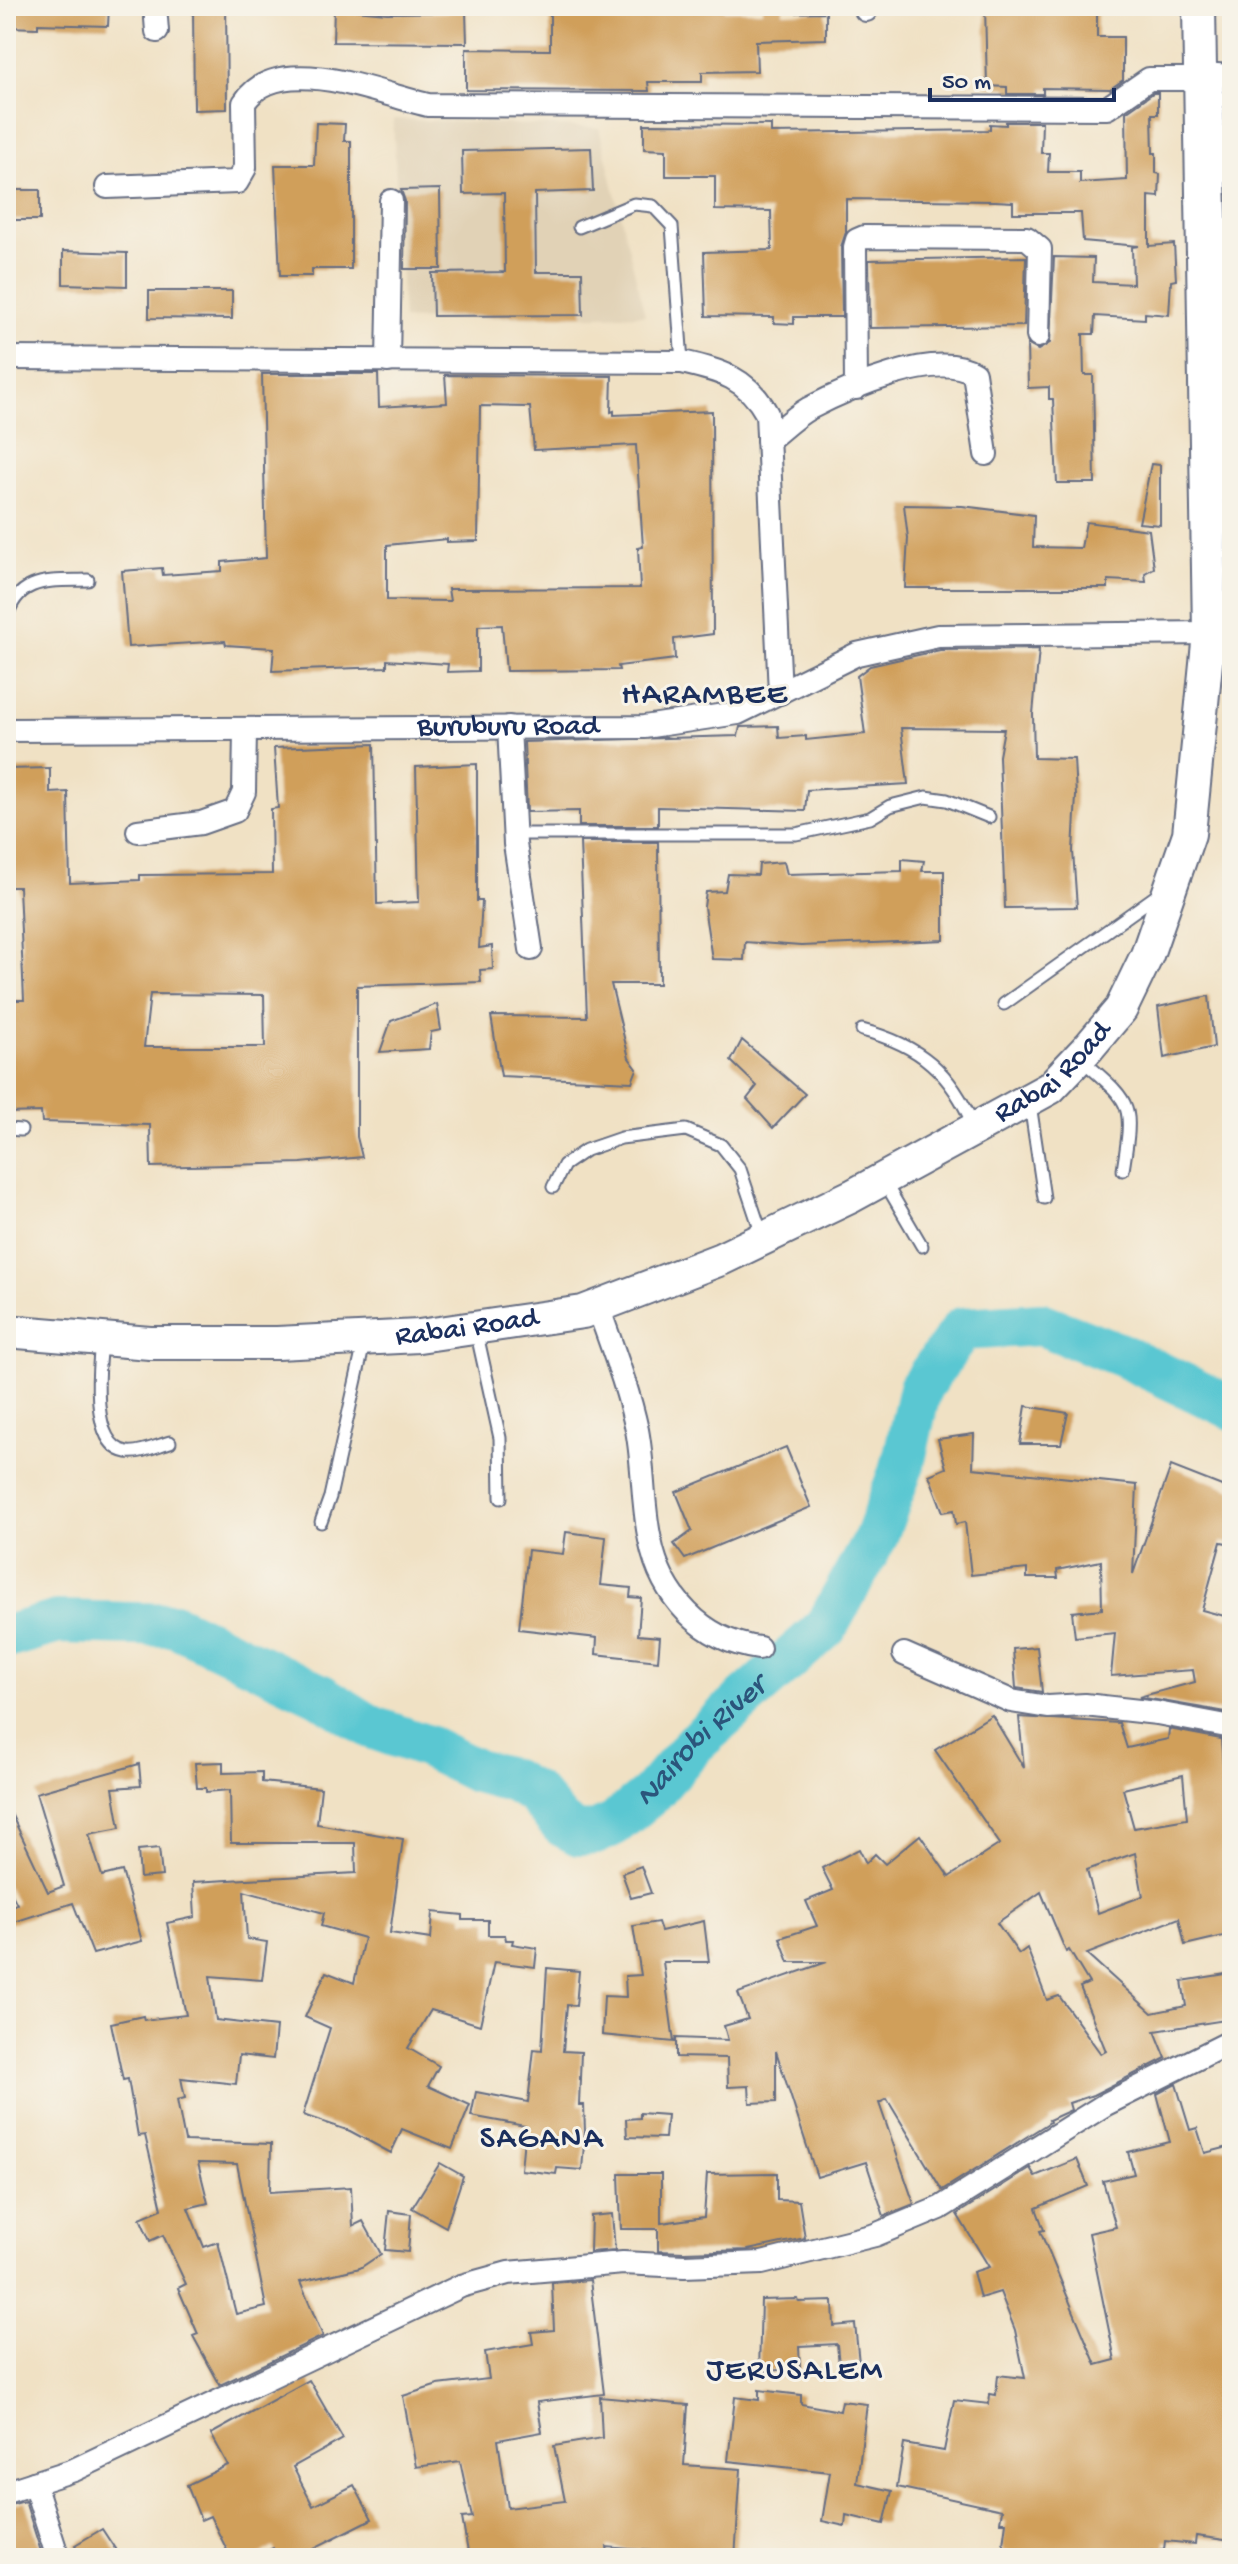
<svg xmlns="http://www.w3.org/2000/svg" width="1238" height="2564" font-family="'Gochi Hand',sans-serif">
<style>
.built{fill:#e1d2b6}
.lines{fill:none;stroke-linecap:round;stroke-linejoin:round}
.river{stroke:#5ac7d2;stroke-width:44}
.building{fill:#d09f5a;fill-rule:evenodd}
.lane-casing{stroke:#666d82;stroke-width:15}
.street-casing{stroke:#666d82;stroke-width:26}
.secondary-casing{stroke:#666d82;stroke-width:36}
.lane{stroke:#fff;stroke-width:11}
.street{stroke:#fff;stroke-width:22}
.secondary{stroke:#fff;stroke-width:32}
.labels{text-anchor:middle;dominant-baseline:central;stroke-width:6;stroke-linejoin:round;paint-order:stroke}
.street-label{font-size:30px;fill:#1b2f5e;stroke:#f7f3e8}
.neighbourhood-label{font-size:32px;letter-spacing:2px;fill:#1b2f5e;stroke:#f7f3e8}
.water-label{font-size:32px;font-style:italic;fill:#2b557b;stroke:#f7f3e8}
</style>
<rect width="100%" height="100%" fill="#f7f3e8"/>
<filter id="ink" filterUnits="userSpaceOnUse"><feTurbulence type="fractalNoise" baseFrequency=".0125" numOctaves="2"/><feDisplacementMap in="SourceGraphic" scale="16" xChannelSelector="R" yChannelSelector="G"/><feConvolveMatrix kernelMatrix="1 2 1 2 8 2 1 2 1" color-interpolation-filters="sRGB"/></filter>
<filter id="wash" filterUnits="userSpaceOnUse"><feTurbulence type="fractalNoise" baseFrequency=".006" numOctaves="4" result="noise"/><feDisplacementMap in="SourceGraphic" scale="32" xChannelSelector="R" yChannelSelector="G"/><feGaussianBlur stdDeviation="1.8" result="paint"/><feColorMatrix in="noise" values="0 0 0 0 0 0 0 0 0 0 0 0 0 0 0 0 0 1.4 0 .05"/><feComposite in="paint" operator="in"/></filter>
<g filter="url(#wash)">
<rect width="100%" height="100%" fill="#f0e1c4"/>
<!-- built -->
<path class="built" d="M393,119L599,128L645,315L403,320Z"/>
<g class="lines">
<!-- river -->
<path class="river" id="s1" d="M6,1637L58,1622L174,1625L320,1695L371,1727L428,1747L476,1771L513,1781L534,1793L562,1825L579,1834L595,1833L614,1824L650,1795L695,1743L826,1627L875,1539L903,1464L920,1388L962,1329L1041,1324L1121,1355L1232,1408"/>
</g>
<g id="blocks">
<!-- building -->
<g class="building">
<path d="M6,6H109L108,26L38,24V28L6,27Z"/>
<path d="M193,6H226L227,109L194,110Z"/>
<path d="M550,6H724V11H762V6H783V13L826,12V39L756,41L757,71L702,72V82H648L649,91L466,90V49L550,50Z"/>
<path d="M985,6H1097V37H1123V80L1110,89L1043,88V94H1007V87L987,86Z"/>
<path d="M334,8L387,13L466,12L467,43L333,42Z"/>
<path d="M1153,93H1158V114H1152L1153,153H1156V173L1160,174L1159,197L1149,196V246L1174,244L1176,280L1171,281L1169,315L1145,313V319L1095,316L1094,334H1083L1084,375H1093L1095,483H1057L1053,399H1049V387L1028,388L1027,344L1038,350L1050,343L1054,257L1094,258L1093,282L1133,284L1132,247L1139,246L1083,241L1081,213H1013V202L995,201L846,199V232L841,247L842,317H794V324L774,323V317L706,316L704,252L772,250L771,211L715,210V176H666V150L644,149V124L771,125V133L990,130V124L1006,125V122H1042L1041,153H1049L1048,172H1080V183L1127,180L1126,112Z"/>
<path d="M316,123L345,124L344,141H351V269H312V276H280L275,165H314Z"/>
<path d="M591,148L593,191L535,193L536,272H582L583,315L433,316L432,273L505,272L504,193L463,194L462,151Z"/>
<path d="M440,189L441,269H404L405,201L401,190Z"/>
<rect x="6" y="190" width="34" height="30"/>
<path d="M63,251L127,253V286L63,284Z"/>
<path d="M1026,257L1024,326L870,328L869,260Z"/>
<path d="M149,291H232V319L149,318Z"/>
<path d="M262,374H378L379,407L447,403L445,375L612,376L611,412L614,411V415L712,411L713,634L674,639L675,659L618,666L619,670L506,671L502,625L478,626V671L447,672L448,664L387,660V667L272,671L274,648L226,645L225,641L128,647L122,571L162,568L163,575L222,571V562L266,558ZM480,406L530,407L534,450L636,445L643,547L638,548L640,588L448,589L450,601L387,600V545L447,539V542L478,541Z"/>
<path d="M1151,464L1160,465V525L1139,523Z"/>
<path d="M904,505L962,506L1034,515L1033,547L1081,548L1086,522L1149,530L1154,568L1145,573L1146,582L1108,580V588H905L908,538Z"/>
<path d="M1039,649L1033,714L1034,758L1074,759L1076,796L1073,851L1077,907L1005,908L999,756L1004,729L901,728L908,784L807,790L805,811L658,807V826H579V811L527,812L524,742L738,736L740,727L778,726L779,738L806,736V740L865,734L857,676L870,666L940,650Z"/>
<path d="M374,744L377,904L419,902L416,767L477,764V901H482L479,948L492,946L493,969L480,970L481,982L357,986V1137L362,1157L301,1163L151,1167L150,1125L42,1122L41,1112L6,1113V1000H24L19,887H6V769L50,768V793L68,792L70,883L140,880V875L272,874L271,809L278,808L274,748ZM150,994L264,995L265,1047H144Z"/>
<path d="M580,842H658L659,984H611L629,1058L637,1069L632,1082L501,1076L491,1016L587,1017Z"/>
<path d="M902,859L924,861L922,871H944V940L801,946L745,942L744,960L712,959L704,907L706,892L725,891L728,874L758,875L759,864L784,862L787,874L902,871Z"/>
<path d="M1209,996L1214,1047L1164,1058L1158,1007Z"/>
<path d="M437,1004L441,1030L431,1032L429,1049L380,1052L391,1021Z"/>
<path d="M742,1040L805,1094L773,1128L747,1099L757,1086L731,1061Z"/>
<path d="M1026,1406L1068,1413L1061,1444H1020Z"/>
<path d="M974,1434L973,1468L1137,1485L1133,1574L1171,1466L1232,1490V1544L1221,1542L1202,1610L1232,1618V1713L1139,1697L1195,1682L1193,1670L1111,1676L1115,1633L1075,1637L1072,1612L1102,1609L1101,1561L1057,1570L1058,1578H1027V1569L971,1575L965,1522L956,1524L954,1510L943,1512L929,1475L946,1468L938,1439Z"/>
<path d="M786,1447L811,1507L685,1559L674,1544L692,1531L676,1492Z"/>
<path d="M566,1532L606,1537L601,1585L631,1588L630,1597L641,1598L638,1635L660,1637L658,1661L596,1654L597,1638L519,1629L528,1550L563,1554Z"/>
<path d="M1037,1647L1042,1692L1016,1688L1013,1649Z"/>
<path d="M992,1715L1024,1768L1019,1717L1119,1723L1127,1748L1168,1739L1169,1729L1221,1739L1225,1791L1232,1790V1934L1185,1945L1179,1918L1087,1954L1152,2013L1186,2006L1182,1981L1232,1973V2019L1155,2031L1166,2058L1093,2095L1069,2103L1071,2110L1049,2120L1050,2122L942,2190L887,2099L879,2103L914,2204L884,2216L866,2162L817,2177L776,2051V2102L750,2103L749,2086L728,2087L727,2058L676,2057V2038L728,2040L724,2026L748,2019L738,1993L827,1962H789L780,1938L817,1926L806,1901L833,1890L822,1868L859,1849L866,1863L875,1854L885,1864L920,1835L949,1877L1000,1844L935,1750ZM1183,1775L1187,1819L1134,1828L1123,1789ZM1135,1853L1143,1896L1098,1913L1087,1870ZM1041,1892L1066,1952L1069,1950L1089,1983L1080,1987L1106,2051L1101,2054L1059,1996L1047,2000L1027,1948L1019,1954L997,1923Z"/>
<path d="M223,1762V1773L262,1772V1782L321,1788L317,1824L403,1839L390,1933L431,1939L433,1912L463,1915V1920H488V1935H505L506,1940H513L512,1944L537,1948L535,1967L494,1962L480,2025L431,2010L408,2048L439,2066L428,2086L470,2105L452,2149L402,2129L391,2153L350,2131L303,2115L330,2028L305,2017L326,1972L354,1983L364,1938L321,1926L324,1913L244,1891L247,1939L267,1942L262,1980L210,1976L216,2020L276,2027L273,2059L239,2055L236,2084L181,2078L185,2098L177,2100L185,2141L271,2144L270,2192L351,2187L353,2226L363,2221L381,2254L360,2268L300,2282L323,2336L220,2385L193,2336L198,2334L178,2288L186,2284L163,2235L150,2241L140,2218L162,2209L145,2135L138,2136L128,2079L123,2080L111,2023L143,2016L144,2020L186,2015L167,1923L195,1917L193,1882L356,1873L355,1843H231L230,1790L206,1792V1788H197L195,1763ZM198,2163L237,2164L266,2307L236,2314L218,2242L204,2247L188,2208L208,2203Z"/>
<path d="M139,1764L141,1786L113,1788L120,1828L89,1834L102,1876L122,1871L142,1941L93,1954L73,1903L8,1924L6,1908L17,1904L6,1883V1803L48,1892L64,1886L36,1793Z"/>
<path d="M159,1848L162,1876L140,1878L138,1850Z"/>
<path d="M641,1866L651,1893L631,1898L622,1873Z"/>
<path d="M704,1921L709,1962H663L674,2042L602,2035L604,1996L626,1997L625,1976L641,1975L633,1926L658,1922L661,1931Z"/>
<path d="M547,1968L579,1971L576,2006L567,2005L563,2051L581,2052L579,2105H584L585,2131L582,2170L557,2168L556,2174L521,2170L525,2126L471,2116L476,2092L528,2102L534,2049L542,2050Z"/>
<path d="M1176,2084L1190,2130L1197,2128L1205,2153L1232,2146V2541L1196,2536L1195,2544L1165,2541L1164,2550L1101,2554L1049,2549V2557L1002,2551L1006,2522H1000L1002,2510L897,2487L904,2444L944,2451L954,2400L989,2404L990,2394L996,2395L998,2375L1025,2378L1015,2330L1000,2292L980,2298L973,2272L989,2267L957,2214L1030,2168L1035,2176L1077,2159L1088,2186L1036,2208L1044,2230L1040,2231L1096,2365L1115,2360L1089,2233L1116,2227L1103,2181L1134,2174L1128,2152L1170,2142L1157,2094Z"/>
<path d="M640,2113L667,2115L665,2138L627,2137L626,2119L640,2118Z"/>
<path d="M440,2163L463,2176L446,2227L412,2208Z"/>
<path d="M777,2173V2200L799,2201L805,2238L748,2250L684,2252L658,2251V2229H621L619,2174H661V2223L704,2217L707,2174Z"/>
<path d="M389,2211L411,2214L408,2252L385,2250Z"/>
<path d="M612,2214L615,2250L590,2252L591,2216Z"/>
<path d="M590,2280L604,2394L537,2402L542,2432L498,2440L508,2508L565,2501L554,2446L602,2438L600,2397L688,2405L684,2465L741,2469L735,2558L607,2547L609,2558H513V2554L469,2558L462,2518L472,2517L460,2461L416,2467L403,2396L438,2385L489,2379L485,2352L533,2344L531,2332L554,2330L552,2283Z"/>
<path d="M798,2299L799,2302L833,2301L834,2326L855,2324L859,2363L839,2365L837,2344L799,2346L800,2368L759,2372L761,2300Z"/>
<path d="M309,2380L343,2439L293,2467L313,2506L354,2485L372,2519L294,2558H278L273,2548L252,2558H231L210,2516L201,2520L187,2485L228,2465L211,2434Z"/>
<path d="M759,2390L801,2395V2404L840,2411L842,2401L867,2404L857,2483L892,2491L884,2524L846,2515L845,2526L822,2521L830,2472L728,2461L735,2397L759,2400Z"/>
<path d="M25,2501L43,2558H6V2506Z"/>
<path d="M102,2529L121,2558H84L75,2545Z"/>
</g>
</g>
</g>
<g filter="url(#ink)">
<use href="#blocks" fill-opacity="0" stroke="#666d82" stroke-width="2"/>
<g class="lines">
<defs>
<g id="lane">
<path d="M1217,75L1230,592"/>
<path d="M579,227L634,204L653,206L672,226L682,362"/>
<path d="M6,620C17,576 50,581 88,580"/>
<path d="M514,834H796L870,818L890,806L926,797L947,800L989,817"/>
<path d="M1004,1004L1160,893"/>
<path d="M862,1030C920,1045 951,1072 974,1127"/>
<path d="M1081,1059C1132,1104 1134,1101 1123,1170"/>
<path d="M1030,1104L1044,1198"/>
<path d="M6,1129L21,1130"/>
<path d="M884,1181L922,1246"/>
<path d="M553,1187L564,1165L586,1150L621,1138L686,1130L721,1145L740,1169L762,1235"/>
<path d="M476,1330L500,1438L501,1498"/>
<path d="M101,1343C98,1369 90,1446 127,1452C139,1454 159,1445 170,1442"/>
<path d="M321,1522L330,1497L364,1343"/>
</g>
<g id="street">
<path d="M155,6L157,31"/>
<path d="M866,6V10"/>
<path d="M1201,74L1232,76"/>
<path d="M107,187L237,182L245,168L244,103C277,49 382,95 428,105L1107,108L1149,79H1201"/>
<path d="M6,358L682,362C720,371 747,377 767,414L780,693"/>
<path d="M388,361L391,201"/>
<path d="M856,388L855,247L857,240L864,237L1027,238L1040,249L1038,336"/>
<path d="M768,440C781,430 794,417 808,409C846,389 936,349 974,373L986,454"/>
<path d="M509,727L515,844L531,949"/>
<path id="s2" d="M6,730L644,727L738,713L857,654L938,636L1209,633"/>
<path d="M138,831L201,823L235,811L244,792L245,730"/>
<path d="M598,1307C612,1347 628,1388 637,1430C644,1466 642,1504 650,1540C661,1596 702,1641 759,1648"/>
<path d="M904,1654L1011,1701L1048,1707L1085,1705L1157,1713L1232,1727"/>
<path d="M34,2483L58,2558"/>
<path d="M6,2492L74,2470L461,2286L508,2273L623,2263L684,2266L762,2263L875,2235L940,2208L1106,2104L1232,2041"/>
</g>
<g id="secondary">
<path id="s3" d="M6,1331L150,1343H277L419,1336L583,1312L721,1259L852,1196L1050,1088L1089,1047L1121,1009L1147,955L1189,834L1196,764L1209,633L1199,6"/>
</g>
</defs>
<!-- lane casing -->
<use href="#lane" class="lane-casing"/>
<!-- street casing -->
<use href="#street" class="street-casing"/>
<!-- secondary casing -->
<use href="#secondary" class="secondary-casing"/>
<!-- lane -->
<use href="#lane" class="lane"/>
<!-- street -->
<use href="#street" class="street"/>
<!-- secondary -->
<use href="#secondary" class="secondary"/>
</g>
</g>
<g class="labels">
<!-- street labels -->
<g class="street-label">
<text stroke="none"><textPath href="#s2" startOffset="502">Buruburu Road</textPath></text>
<text stroke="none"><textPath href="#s3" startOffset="1110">Rabai Road</textPath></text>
<text stroke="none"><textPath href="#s3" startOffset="462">Rabai Road</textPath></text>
</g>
<!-- neighbourhood labels -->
<g class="neighbourhood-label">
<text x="705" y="696">HARAMBEE</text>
<text x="542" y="2140">SAGANA</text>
<text x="795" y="2372">JERUSALEM</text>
</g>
<!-- water labels -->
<g class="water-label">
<text stroke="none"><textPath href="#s1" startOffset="788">Nairobi River</textPath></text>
</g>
</g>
<!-- margin -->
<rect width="1238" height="2564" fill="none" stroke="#f7f3e8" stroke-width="32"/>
<!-- scale -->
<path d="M930 88v12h184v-12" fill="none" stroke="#1b2f5e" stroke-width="4"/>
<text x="942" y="88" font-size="24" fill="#1b2f5e" stroke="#f7f3e8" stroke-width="6" paint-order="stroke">50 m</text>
</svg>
